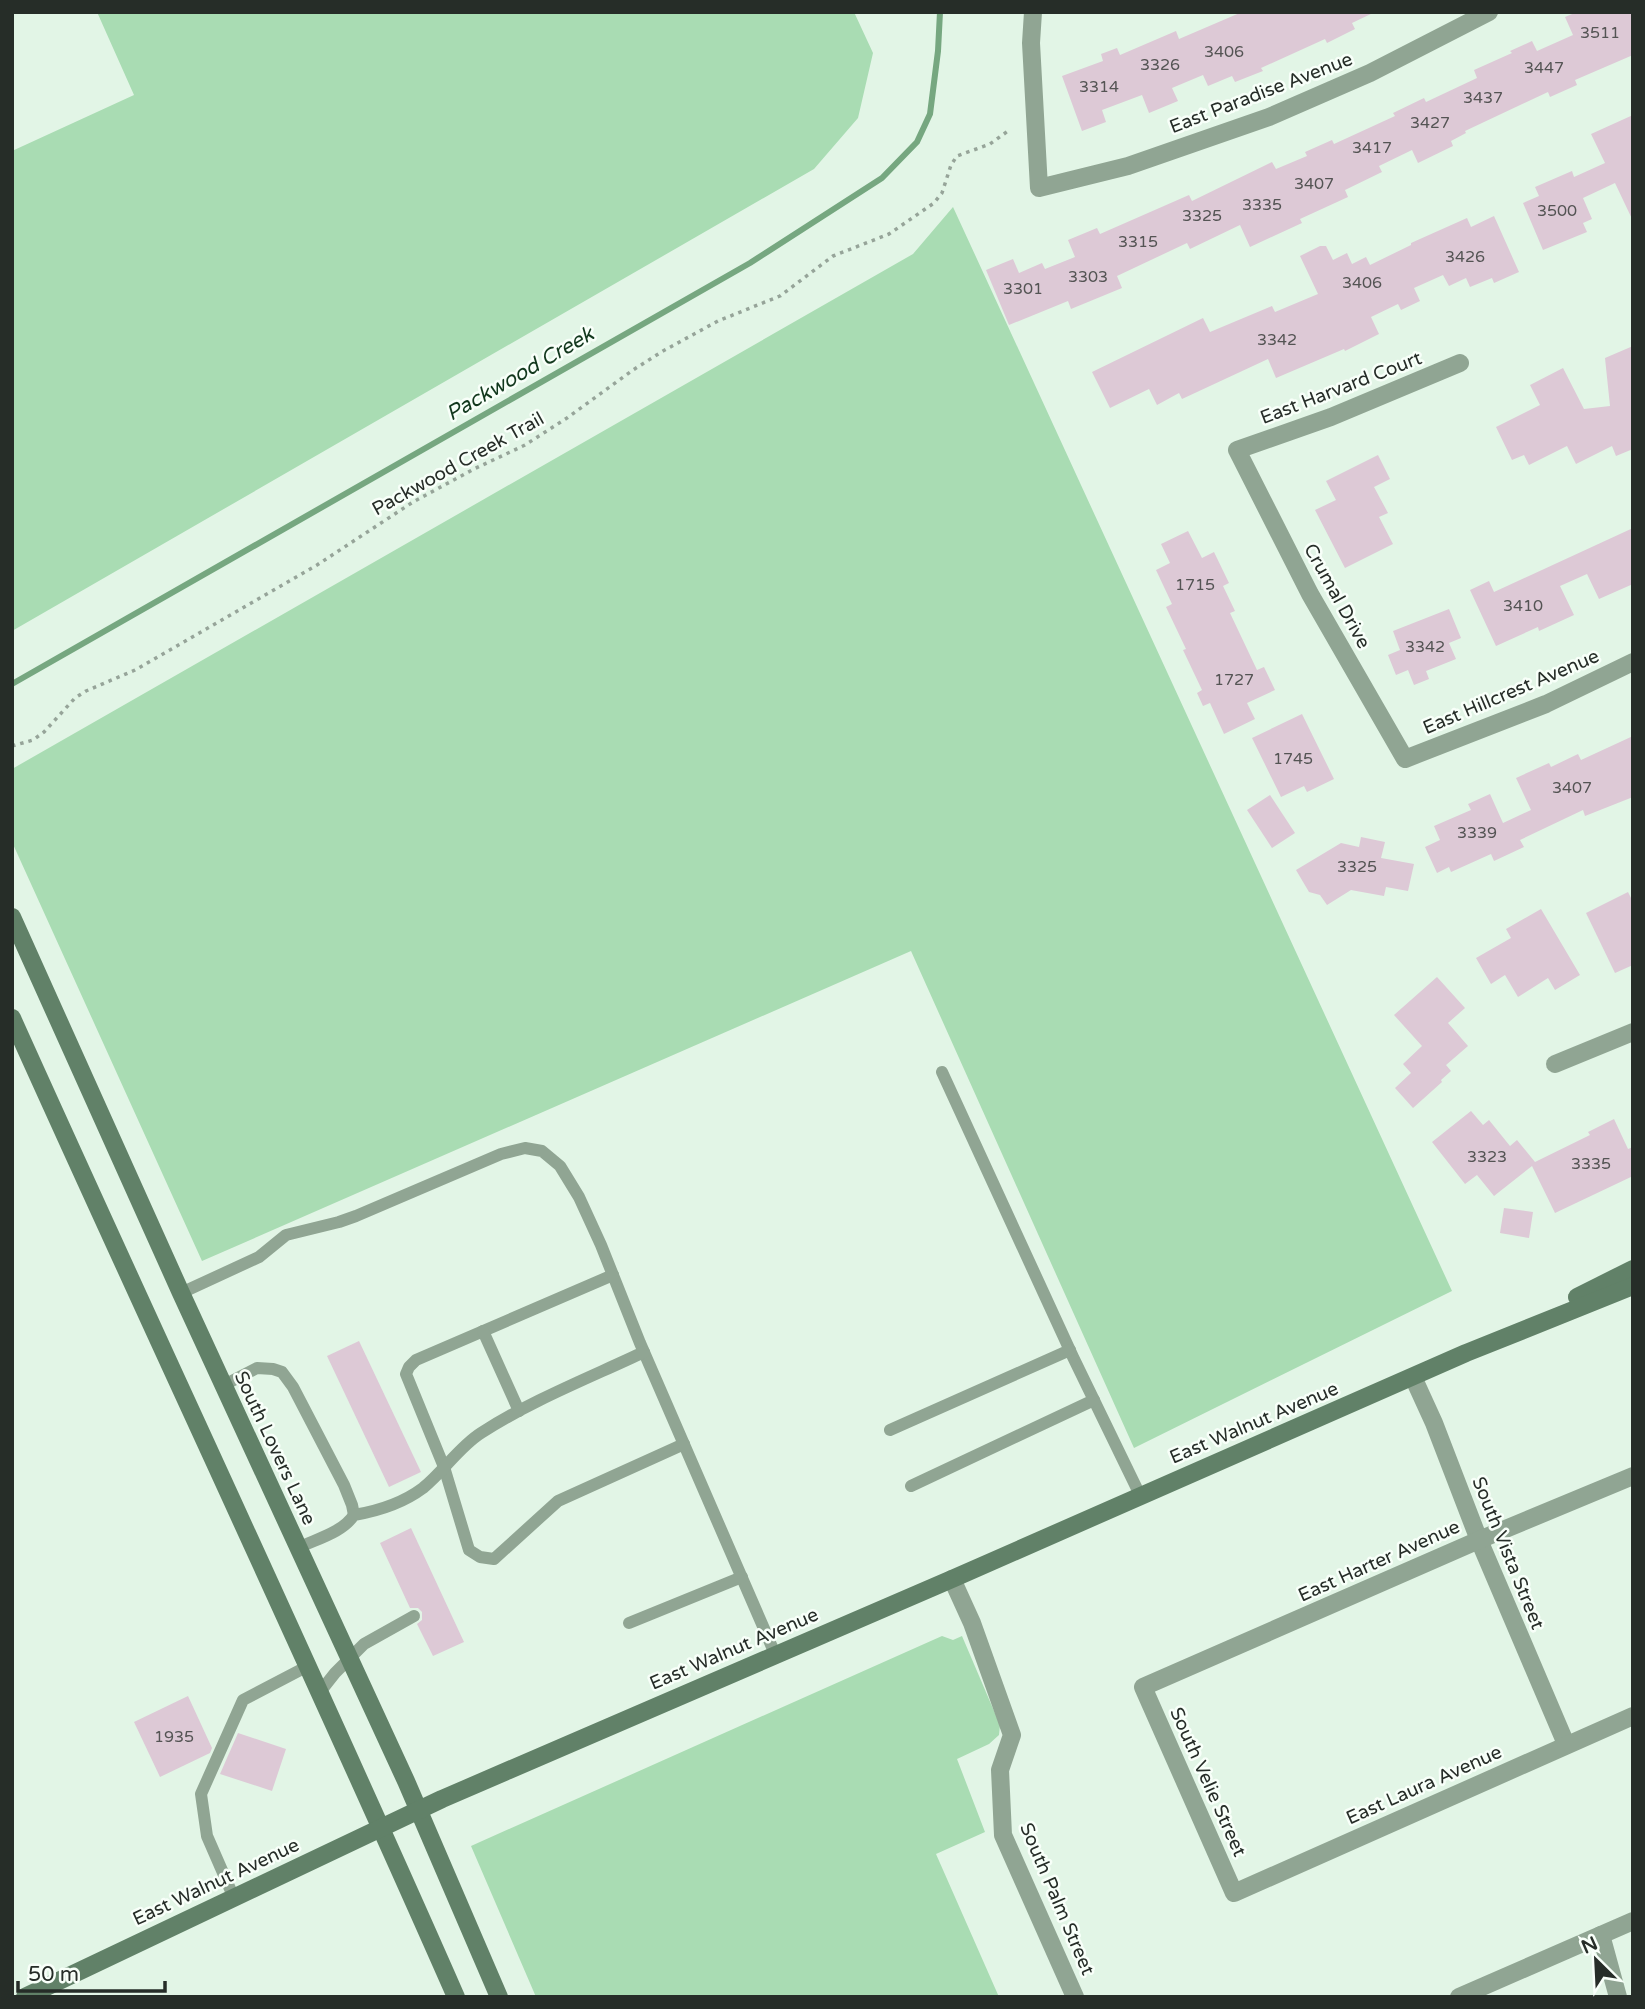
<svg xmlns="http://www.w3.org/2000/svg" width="1645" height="2009" font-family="'Varela Round',sans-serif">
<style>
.green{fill:#a9dcb3}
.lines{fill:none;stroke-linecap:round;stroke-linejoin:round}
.stream{stroke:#76a780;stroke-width:6}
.building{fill:#ddc9d6}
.path{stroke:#96a499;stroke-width:3.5;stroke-dasharray:3.5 5;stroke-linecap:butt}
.service{stroke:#90a593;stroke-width:12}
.minor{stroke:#90a593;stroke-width:18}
.secondary{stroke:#618168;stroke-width:18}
.labels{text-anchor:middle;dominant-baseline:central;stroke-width:5;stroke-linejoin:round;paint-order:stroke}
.number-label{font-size:16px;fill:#545454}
.street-label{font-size:19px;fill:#262d28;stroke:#f8fff9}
.water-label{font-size:21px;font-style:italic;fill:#12381d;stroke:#f8fff9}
</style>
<rect width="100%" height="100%" fill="#e2f5e6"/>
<!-- green -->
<g class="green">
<path d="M97,12H854L873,53L858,118L814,169L12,631V151L134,95Z"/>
<path d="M953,207L1452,1291L1134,1448L911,951L202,1261L12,842V769L913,254Z"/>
<path d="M942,1636L953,1640L962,1636L1000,1725L999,1735L989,1744L957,1759L985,1832L936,1854L999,1997H536L471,1846Z"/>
</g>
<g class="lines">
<!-- stream -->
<path class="stream" d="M12,684L750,263L882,178L917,142L930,114L938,51L940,12"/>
</g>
<!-- building -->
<g class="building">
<path d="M1242,12H1375L1352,23L1355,29L1327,43L1325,39L1261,68L1263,71L1235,82L1232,76L1208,86L1203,75L1172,88L1178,101L1149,113L1142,95L1102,110L1106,122L1082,131L1062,76L1103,61L1101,54L1117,48L1120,55L1176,31L1179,39Z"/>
<path d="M1577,12H1633V55L1575,80L1577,85L1550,97L1548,92L1465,131L1466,133L1451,141L1453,146L1418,163L1412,150L1379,166L1382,172L1345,190L1348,197L1300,219L1302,223L1250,247L1240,225L1190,249L1187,243L1117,276L1122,288L1071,309L1068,301L1009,325L986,270L1013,259L1019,273L1042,263L1045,269L1075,257L1068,240L1097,228L1100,234L1189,195L1192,201L1272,162L1276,169L1307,156L1305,152L1332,140L1334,144L1395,116L1393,113L1424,98L1426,102L1477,78L1474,70L1512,53L1510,51L1532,41L1537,51L1573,35L1565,17Z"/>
<path d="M1633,115V221L1615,183L1583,198L1592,219L1583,223L1587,232L1543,250L1523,203L1539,196L1535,187L1572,171L1574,177L1605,163L1591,134Z"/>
<path d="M1494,216L1519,272L1494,283L1492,278L1470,287L1466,278L1449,286L1443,275L1414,288L1420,301L1401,310L1398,304L1371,317L1379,334L1345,351L1344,349L1276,378L1268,359L1182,399L1179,393L1157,405L1149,389L1110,408L1092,372L1203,318L1210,332L1272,306L1275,312L1318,294L1300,256L1320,246H1326L1333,260L1347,253L1352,264L1366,257L1370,265L1411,245V243L1467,218L1471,227Z"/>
<path d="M1633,346V449L1616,456L1612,446L1576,464L1567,446L1529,465L1524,455L1512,460L1496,427L1540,405L1530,385L1563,368L1584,409L1610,406L1605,358Z"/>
<path d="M1378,455L1390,479L1374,487L1388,513L1379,517L1393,544L1345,568L1315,510L1336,500L1326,481Z"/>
<path d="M1633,528V584L1599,599L1587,574L1560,586L1574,615L1539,631L1538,627L1496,646L1470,590L1489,581L1494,592Z"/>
<path d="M1188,531L1202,558L1214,552L1229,583L1223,586L1235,611L1230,613L1257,670L1264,667L1275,690L1247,703L1255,719L1224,734L1210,703L1203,706L1197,693L1202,690L1183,650L1186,649L1166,607L1172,604L1156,570L1170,563L1161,544Z"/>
<path d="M1449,609L1461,638L1449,643L1456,659L1426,671L1429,679L1414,685L1408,670L1396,675L1388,655L1400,650L1393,631Z"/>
<path d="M1302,714L1334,779L1307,792L1304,786L1281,797L1252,738Z"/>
<path d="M1633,736V797L1585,816L1583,810L1520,840L1524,847L1494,861L1491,854L1451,872L1449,867L1437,873L1425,847L1440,840L1434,826L1471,810L1468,804L1490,794L1503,823L1531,810L1516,778L1549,763L1551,767L1578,754L1581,760Z"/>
<path d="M1270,795L1295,833L1272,848L1247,810Z"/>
<path d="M1361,837L1385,842L1381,858L1414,864L1408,891L1386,887L1384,896L1351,890L1327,905L1320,895L1309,892L1296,870L1341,843L1359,847Z"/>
<path d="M1628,892L1633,902V965L1615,973L1586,913Z"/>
<path d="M1541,909L1580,975L1555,990L1548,978L1518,997L1505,975L1491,984L1476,958L1511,938L1506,929Z"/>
<path d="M1437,977L1465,1008L1448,1023L1468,1046L1446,1065L1451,1071L1441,1080L1442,1082L1413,1108L1395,1088L1411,1073L1403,1064L1422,1046L1394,1015Z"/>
<path d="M1471,1111L1483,1125L1489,1120L1510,1146L1517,1140L1535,1162L1590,1135L1588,1132L1614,1119L1628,1149L1633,1147V1176L1555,1213L1532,1166L1494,1196L1477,1175L1465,1184L1432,1142Z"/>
<path d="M1504,1208L1533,1212L1529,1238L1500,1233Z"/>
<path d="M359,1341L421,1472L389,1487L327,1356Z"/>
<path d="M411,1528L464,1642L433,1656L417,1624L422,1620V1612L418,1608H410L380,1543Z"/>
<path d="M188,1696L212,1748L210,1753L160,1777L134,1722Z"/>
<path d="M238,1733L286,1749L272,1791L220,1774Z"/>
</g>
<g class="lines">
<!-- path -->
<path class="path" d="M12,746L33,740L44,732L75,698L86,691L135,670L317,565L413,502L474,469L525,445L567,418L633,370L663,351L718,321L780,296L833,256L889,234L934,203L942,193L951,165L957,156L990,144L1008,131"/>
<!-- service -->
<g class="service">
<path d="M942,1072L1073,1357L1140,1495"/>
<path d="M613,1275L416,1360L409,1367L406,1374L444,1467L469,1550L480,1557L494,1559L558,1501L684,1444"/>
<path d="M181,1293L259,1257L286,1235L339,1222L356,1216L501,1154L525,1148L542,1151L560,1166L579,1197L601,1245L640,1343L775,1654"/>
<path d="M483,1331L519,1411"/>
<path d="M224,1385L257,1368L273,1369L282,1372L293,1387L344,1485L352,1505L354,1515"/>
<path d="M890,1430L1070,1350"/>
<path d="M911,1486L1094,1400"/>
<path d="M298,1548C316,1539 342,1533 354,1515C378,1511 403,1503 423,1488C444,1471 459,1447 481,1433C530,1401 591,1377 644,1352"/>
<path d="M629,1623L742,1577"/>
<path d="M320,1692L335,1673L364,1644L414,1616"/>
<path d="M234,1898L207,1836L201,1794L243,1700L308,1666"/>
</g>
<!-- minor -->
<g class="minor">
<path d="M1033,12L1031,43L1039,188L1128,166L1269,117L1370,73L1489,12"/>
<path d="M1460,363L1331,417L1237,450L1310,594L1405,759L1546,704L1633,662"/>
<path d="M1555,1064L1633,1032"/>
<path d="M1413,1377L1434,1423L1479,1540L1566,1744"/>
<path d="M1633,1476L1479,1540L1143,1687L1234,1893L1633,1716"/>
<path d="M952,1579L972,1623L1012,1735L1000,1770L1003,1835L1075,1997"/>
<path d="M1601,1935L1618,1997"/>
<path d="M1459,1997L1633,1921"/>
</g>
<!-- secondary -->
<g class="secondary">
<path d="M12,917L181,1293L406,1781L499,1997"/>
<path d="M12,1018C159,1345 312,1669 456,1997"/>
<path d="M1577,1297L1633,1269"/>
<path d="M25,1997L442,1799L952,1579L1466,1353L1633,1286"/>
</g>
</g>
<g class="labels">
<!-- number labels -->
<g class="number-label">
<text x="1600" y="33">3511</text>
<text x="1224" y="52">3406</text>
<text x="1160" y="65">3326</text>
<text x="1544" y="68">3447</text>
<text x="1099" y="87">3314</text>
<text x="1483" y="98">3437</text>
<text x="1430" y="123">3427</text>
<text x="1372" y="148">3417</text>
<text x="1314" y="184">3407</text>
<text x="1262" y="205">3335</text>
<text x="1557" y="211">3500</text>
<text x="1202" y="216">3325</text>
<text x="1138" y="242">3315</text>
<text x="1465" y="257">3426</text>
<text x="1088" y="277">3303</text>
<text x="1362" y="283">3406</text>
<text x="1023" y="289">3301</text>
<text x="1277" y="340">3342</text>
<text x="1195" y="585">1715</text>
<text x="1523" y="606">3410</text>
<text x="1425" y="647">3342</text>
<text x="1234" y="680">1727</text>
<text x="1293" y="759">1745</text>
<text x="1572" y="788">3407</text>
<text x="1477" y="833">3339</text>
<text x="1357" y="867">3325</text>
<text x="1487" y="1157">3323</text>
<text x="1591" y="1164">3335</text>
<text x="174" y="1737">1935</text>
</g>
<!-- street labels -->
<g class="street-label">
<text transform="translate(1261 93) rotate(-21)">East Paradise Avenue</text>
<text transform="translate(1341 388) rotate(-21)">East Harvard Court</text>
<text transform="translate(458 464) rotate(-29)">Packwood Creek Trail</text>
<text transform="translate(1337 596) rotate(61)">Crumal Drive</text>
<text transform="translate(1511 692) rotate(-23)">East Hillcrest Avenue</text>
<text transform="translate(1254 1423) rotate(-23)">East Walnut Avenue</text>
<text transform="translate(275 1448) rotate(65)">South Lovers Lane</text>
<text transform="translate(1508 1553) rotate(68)">South Vista Street</text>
<text transform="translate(1379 1561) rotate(-24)">East Harter Avenue</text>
<text transform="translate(734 1649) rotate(-23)">East Walnut Avenue</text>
<text transform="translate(1208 1782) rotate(66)">South Velie Street</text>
<text transform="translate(1424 1785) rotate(-24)">East Laura Avenue</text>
<text transform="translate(216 1882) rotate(-25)">East Walnut Avenue</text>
<text transform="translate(1057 1899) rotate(67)">South Palm Street</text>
</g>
<!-- water labels -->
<g class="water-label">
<text transform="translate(520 374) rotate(-30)">Packwood Creek</text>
</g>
</g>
<!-- border -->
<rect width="1645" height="2009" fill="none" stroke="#262d28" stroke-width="28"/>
<!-- north arrow -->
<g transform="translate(1596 1960) rotate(336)" stroke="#f8fff9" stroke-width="5" paint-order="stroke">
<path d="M0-5L12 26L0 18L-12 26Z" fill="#262d28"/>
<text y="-10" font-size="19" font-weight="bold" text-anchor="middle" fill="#262d28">N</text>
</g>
<!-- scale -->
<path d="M18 1981v10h147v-10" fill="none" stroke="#262d28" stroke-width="3.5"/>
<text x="28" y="1981" font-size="21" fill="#262d28" stroke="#f8fff9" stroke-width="5" paint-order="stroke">50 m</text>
</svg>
